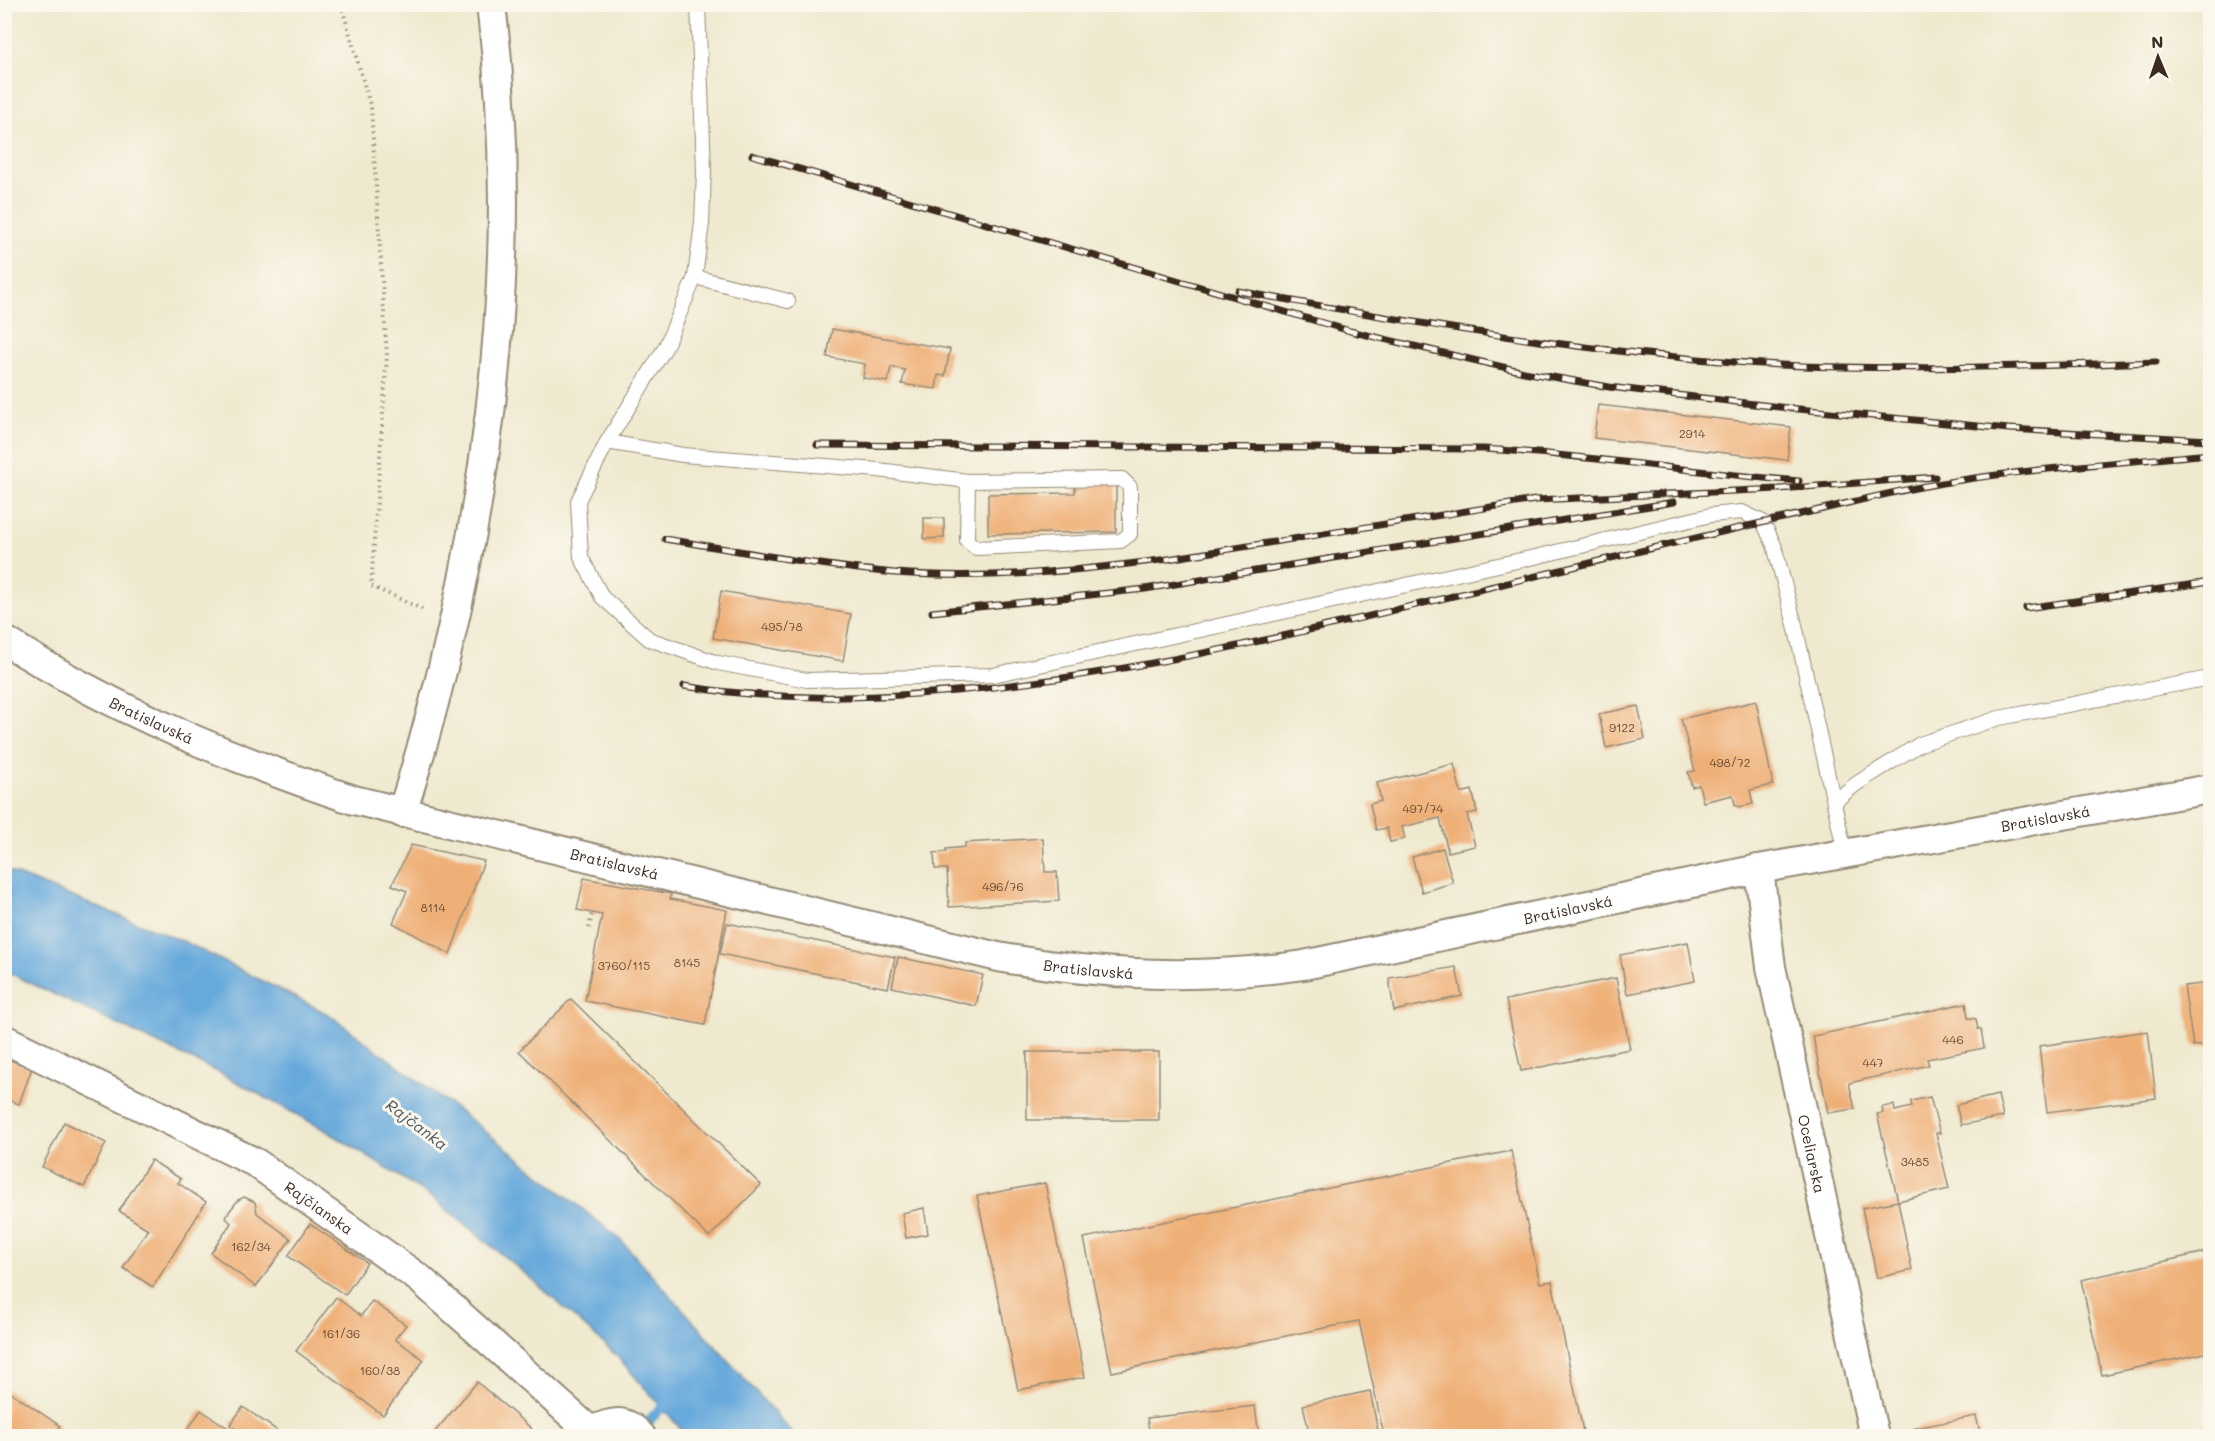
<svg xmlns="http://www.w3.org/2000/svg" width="2215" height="1441" font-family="Mali,sans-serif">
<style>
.water{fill:#66a9db;stroke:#506a7c;stroke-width:1.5}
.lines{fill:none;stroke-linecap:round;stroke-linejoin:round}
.stream{stroke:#66a9db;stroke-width:10}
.building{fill:#efb078}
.lane-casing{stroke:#958a76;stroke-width:16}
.street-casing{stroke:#958a76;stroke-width:32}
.path{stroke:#958a76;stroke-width:4;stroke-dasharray:1.5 4.5;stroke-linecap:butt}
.lane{stroke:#fff;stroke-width:14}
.street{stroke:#fff;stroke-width:28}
.rail-casing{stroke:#3b2a1e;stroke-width:7}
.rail{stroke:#fbf7ec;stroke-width:4.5;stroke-dasharray:14;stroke-linecap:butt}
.labels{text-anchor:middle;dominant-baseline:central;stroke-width:6;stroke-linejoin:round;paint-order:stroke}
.number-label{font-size:12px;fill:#684c34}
.street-label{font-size:15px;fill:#3b2a1e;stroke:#fbf7ec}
.water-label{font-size:16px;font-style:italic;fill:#4a5660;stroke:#fbf7ec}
</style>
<rect width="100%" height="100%" fill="#fbf7ec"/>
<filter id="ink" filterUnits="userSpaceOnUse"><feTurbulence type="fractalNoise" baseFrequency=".0167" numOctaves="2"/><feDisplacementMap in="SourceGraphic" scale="12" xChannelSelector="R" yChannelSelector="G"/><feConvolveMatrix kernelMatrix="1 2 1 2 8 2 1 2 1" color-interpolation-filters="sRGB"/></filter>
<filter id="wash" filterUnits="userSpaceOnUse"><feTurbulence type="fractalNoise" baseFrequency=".008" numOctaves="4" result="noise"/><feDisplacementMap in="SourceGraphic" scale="24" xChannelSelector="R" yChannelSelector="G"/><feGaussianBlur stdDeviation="1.35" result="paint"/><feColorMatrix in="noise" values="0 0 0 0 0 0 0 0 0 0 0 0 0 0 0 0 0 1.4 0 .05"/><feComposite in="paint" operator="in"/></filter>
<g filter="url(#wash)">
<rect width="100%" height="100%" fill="#efe9cf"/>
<!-- water -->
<path class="water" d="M5,870L185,942L328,1014L475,1123L621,1240L795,1436H687L616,1355L534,1281L429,1195L327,1131L222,1074L5,971Z"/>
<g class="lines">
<!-- stream -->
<path class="stream" d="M647,1423L671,1397"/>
</g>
<g id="blocks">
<!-- building -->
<g class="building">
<path d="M832,329L950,349L945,376L938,375L936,389L902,384L905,370L891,367L888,382L863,378L865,364L827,357Z"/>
<path d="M1598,405L1791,427L1787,460L1594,438Z"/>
<path d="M1116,475V532L988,534V494L1075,493V476Z"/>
<path d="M924,518H944V538L924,539Z"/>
<path d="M721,591L851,614L843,661L713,638Z"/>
<path d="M1756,701L1773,785L1750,790L1753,804L1739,807L1735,805L1733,795L1703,802L1699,785L1692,787L1688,772L1695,771L1681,719Z"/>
<path d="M1638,706L1645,739L1606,748L1599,714Z"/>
<path d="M1454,764L1461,793L1472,790L1477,812L1467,814L1475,846L1448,852L1440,818L1402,827L1405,839L1390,842L1387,828L1376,830L1370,804L1381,801L1377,783Z"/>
<path d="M1043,838L1045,872H1057L1059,901L949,907L947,869H935L934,853L946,852V849L965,847V843Z"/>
<path d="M411,845L484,861L450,954L393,923L407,891L392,885Z"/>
<path d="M1443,848L1453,883L1422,892L1412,857Z"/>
<path d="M584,878L671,894L670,899L727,910L705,1025L585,1001L602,915L577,910Z"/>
<path d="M727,923L895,957L888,988L720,954Z"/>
<path d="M1688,942L1695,981L1627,994L1620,955Z"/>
<path d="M898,957L983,975L976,1006L892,987Z"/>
<path d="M1456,967L1462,996L1394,1011L1389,978Z"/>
<path d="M1616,978L1630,1049L1521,1071L1506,1000Z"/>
<path d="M2210,983V1045L2193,1046L2184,986Z"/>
<path d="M571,999L761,1185L709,1237L519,1051Z"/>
<path d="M1966,1003L1968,1018L1976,1019L1978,1029H1981L1984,1048L1927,1059L1929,1065L1849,1083L1855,1109L1828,1113L1813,1036Z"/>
<path d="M2148,1031L2156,1098L2047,1112L2039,1046Z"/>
<rect x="1027" y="1052" width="132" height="68"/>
<path d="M4,1058L32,1068L19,1104L4,1099Z"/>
<path d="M1998,1095L2003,1117L1961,1125L1956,1105Z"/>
<path d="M1930,1097L1940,1133H1936L1949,1189L1898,1201L1877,1114L1883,1113L1882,1107L1894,1105L1895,1111L1912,1107L1911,1101Z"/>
<path d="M64,1122L106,1143L84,1187L42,1167Z"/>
<path d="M1511,1151L1540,1283L1552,1281L1584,1436H1384L1359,1321L1112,1372L1084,1238Z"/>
<path d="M151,1160L181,1179L178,1183L206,1202L153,1287L123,1268L148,1229L119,1211Z"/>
<path d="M1045,1183L1085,1377L1018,1390L977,1196Z"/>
<path d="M244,1197L255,1202L257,1213L291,1239L256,1287L211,1253L231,1223L225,1217L238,1200Z"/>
<path d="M1898,1201L1912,1270L1877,1278L1862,1208Z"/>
<path d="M924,1208L928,1234L906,1238L902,1213Z"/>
<path d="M310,1224L367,1263L345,1295L288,1256Z"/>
<path d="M2206,1252L2210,1273V1352L2102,1375L2081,1280Z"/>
<path d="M336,1297L361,1316L372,1301L406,1325L395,1339L424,1360L383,1415L296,1351Z"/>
<path d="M477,1382L532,1429L525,1436H435L433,1434Z"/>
<path d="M6,1389L60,1426L52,1436H4Z"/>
<path d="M1370,1391L1379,1436H1310L1303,1405Z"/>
<path d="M1255,1406L1259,1436H1150L1147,1418Z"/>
<path d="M243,1407L285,1436H246L230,1425Z"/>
<path d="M201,1410L240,1436H183Z"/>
<path d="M1976,1416L1981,1436H1916L1915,1428Z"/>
<path d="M2210,1430V1436H2183V1435Z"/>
</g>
</g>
</g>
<g filter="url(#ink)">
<use href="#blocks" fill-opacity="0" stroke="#958a76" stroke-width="1.5"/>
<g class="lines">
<defs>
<g id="lane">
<path d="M698,4L704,171L702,223L695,277L665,348L607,442L578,501L581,557L602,597L649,639L718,663L807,680L993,675L1535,557L1711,515L1742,512L1763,522L1774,545L1795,625L1845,853"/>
<path d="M695,277L788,301"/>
<path d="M607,442L683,455L878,470L968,481L1122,479L1130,487V534L1121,541L976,548L967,541L968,481"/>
<path d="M1835,801L1856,784L1920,744L1999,718L2210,678"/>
</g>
<g id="street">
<path id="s1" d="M4,640C113,710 232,759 354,800L998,957C1104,976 1198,980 1304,965L1759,869L2210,789"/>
<path d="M402,813C484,553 525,276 491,4"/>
<path id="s2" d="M1759,869L1771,967L1874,1436"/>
<path id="s3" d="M4,1039L256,1163L420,1279L590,1431"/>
<path d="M590,1431C613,1422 624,1417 641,1436"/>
</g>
</defs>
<!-- lane casing -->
<use href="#lane" class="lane-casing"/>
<!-- street casing -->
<use href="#street" class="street-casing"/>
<!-- path -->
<g class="path">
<path d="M341,4L371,108L387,356L371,586L424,610"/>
<path d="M589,928L592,913"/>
</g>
<!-- lane -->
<use href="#lane" class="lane"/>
<!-- street -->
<use href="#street" class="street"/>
<defs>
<g id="rail">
<path d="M752,155L1350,331L1524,372L1609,387L1788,408L2009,429L2210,440"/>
<path d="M1238,291C1418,324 1598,355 1780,365C1905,371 2031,366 2156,362"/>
<path d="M817,445L1484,449C1590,455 1694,473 1799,481"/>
<path d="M665,539C742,551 818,566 895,573C986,580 1078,571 1168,559L1535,500L1779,489L1935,477"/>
<path d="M2026,608L2210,582"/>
<path d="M932,612L1145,589L1674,502"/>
<path d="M684,686C774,701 865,699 956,691C1140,674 1319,628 1499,585C1602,560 1706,535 1810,512C1858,501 1906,488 1955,481C2039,468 2125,462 2210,454"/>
</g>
</defs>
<!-- rail casing -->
<use href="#rail" class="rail-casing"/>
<!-- rail -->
<use href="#rail" class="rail"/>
</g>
</g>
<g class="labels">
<!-- number labels -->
<g class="number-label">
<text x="1692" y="433">2914</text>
<text x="782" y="626">495/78</text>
<text x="1622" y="727">9122</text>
<text x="1730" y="762">498/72</text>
<text x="1423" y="808">497/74</text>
<text x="1003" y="886">496/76</text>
<text x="433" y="907">8114</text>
<text x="687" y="962">8145</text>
<text x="624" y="965">3760/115</text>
<text x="1953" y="1039">446</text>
<text x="1873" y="1062">447</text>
<text x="1915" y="1161">3485</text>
<text x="251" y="1246">162/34</text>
<text x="341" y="1333">161/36</text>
<text x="380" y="1370">160/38</text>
</g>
<!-- street labels -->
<g class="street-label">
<text stroke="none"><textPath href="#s1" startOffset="168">Bratislavská</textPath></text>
<text stroke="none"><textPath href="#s1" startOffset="2112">Bratislavská</textPath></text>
<text stroke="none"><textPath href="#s1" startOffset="654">Bratislavská</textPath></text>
<text stroke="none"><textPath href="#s1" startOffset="1626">Bratislavská</textPath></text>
<text stroke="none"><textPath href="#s1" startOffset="1140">Bratislavská</textPath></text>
<text stroke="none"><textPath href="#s2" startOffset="290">Oceliarska</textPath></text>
<text stroke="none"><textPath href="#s3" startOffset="358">Rajčianska</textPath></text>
</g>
<!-- water labels -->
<g class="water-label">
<text transform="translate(417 1124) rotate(37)">Rajčanka</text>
</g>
</g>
<!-- margin -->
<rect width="2215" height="1441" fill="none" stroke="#fbf7ec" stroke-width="24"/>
<!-- north arrow -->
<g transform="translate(2158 57) rotate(358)" stroke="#fbf7ec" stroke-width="4.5" paint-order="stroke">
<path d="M0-4.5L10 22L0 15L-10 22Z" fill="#3b2a1e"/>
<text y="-9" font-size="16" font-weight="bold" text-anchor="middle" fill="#3b2a1e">N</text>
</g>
</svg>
